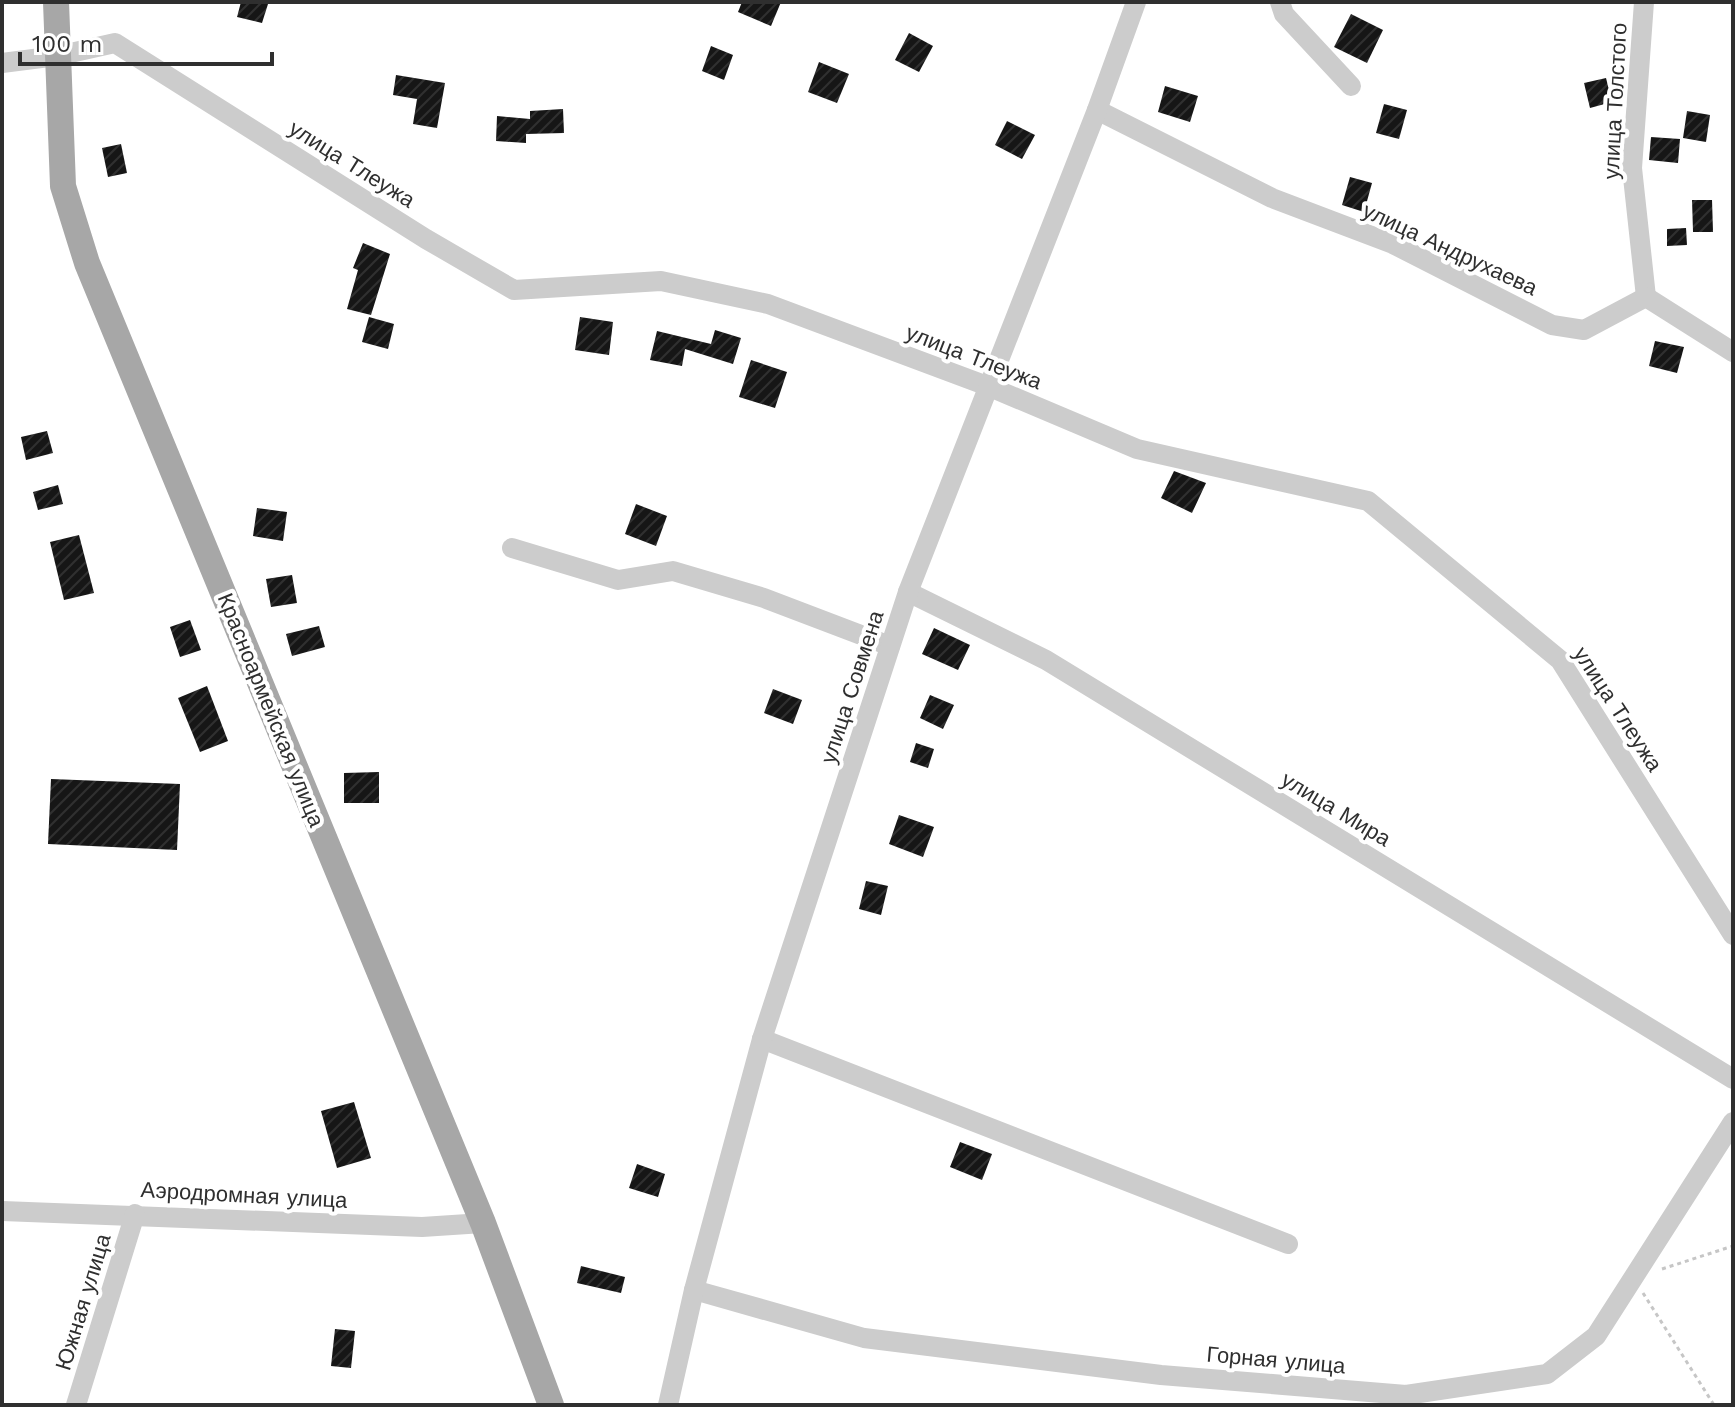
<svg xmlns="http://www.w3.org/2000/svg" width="1735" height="1407" font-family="'Work Sans',sans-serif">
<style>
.building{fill:url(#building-hatch)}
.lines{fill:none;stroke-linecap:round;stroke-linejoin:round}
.path{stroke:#c6c6c6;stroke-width:3;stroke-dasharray:4 4;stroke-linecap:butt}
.minor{stroke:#ccc;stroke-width:20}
.major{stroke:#a7a7a7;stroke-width:26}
.labels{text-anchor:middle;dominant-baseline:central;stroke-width:8;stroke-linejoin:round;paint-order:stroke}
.street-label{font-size:22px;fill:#2f2f2f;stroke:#fff}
</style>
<defs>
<pattern id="building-hatch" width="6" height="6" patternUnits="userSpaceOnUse" patternTransform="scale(2)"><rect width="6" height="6" fill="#161616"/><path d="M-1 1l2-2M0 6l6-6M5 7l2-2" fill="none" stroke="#303030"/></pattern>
</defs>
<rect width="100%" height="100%" fill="#fff"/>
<!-- building -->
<g class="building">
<path d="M241,2L268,4L262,23L237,17Z"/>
<path d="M742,2H781L771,26L738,12Z"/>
<path d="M1351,14L1383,30L1367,63L1334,47Z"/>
<path d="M909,33L933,46L919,72L895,60Z"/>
<path d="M711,46L733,55L724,80L702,71Z"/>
<path d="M819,62L849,74L837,103L808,92Z"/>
<path d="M396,75L445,83L437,128L413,124L417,99L393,95Z"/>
<path d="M1606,78L1612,102L1590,108L1584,83Z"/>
<path d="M1165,86L1198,96L1190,122L1158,112Z"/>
<path d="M1384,104L1407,110L1399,139L1376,133Z"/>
<path d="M563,109L564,133L526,134V143L496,141L497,116L530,119V111Z"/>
<path d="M1687,111L1710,115L1706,142L1683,138Z"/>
<path d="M1007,121L1035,135L1022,159L995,145Z"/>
<path d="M1651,137L1680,139L1678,163L1649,160Z"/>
<path d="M121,144L127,173L108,177L102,148Z"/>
<path d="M1350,177L1372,183L1364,212L1342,205Z"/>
<path d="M1692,200H1712L1713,232H1693Z"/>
<path d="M1686,228L1687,245L1667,246V229Z"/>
<path d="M363,243L390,254L371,315L347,309L358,270L353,268Z"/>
<path d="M369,317L394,324L388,349L362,342Z"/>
<path d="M580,317L613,322L609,355L575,350Z"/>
<path d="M715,330L741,338L733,364L685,349L682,366L650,360L657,331L711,344Z"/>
<path d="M1655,341L1684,347L1677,373L1649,366Z"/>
<path d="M751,360L787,372L775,408L739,397Z"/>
<path d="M47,431L53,453L26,460L21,437Z"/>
<path d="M1174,471L1206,483L1192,513L1161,498Z"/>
<path d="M58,485L63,504L38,510L33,492Z"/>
<path d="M636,504L667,516L656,546L625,534Z"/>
<path d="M257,508L287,512L283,541L253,536Z"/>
<path d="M79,535L94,593L64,600L50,542Z"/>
<path d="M292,575L297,603L271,607L266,579Z"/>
<path d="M190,620L201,650L180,657L170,627Z"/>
<path d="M319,626L325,647L292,656L286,634Z"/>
<path d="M934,628L970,645L958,670L922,654Z"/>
<path d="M207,686L228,741L200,752L178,698Z"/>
<path d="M773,689L802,700L793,724L764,713Z"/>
<path d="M930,695L954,705L943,729L920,718Z"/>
<path d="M916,743L934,749L928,768L910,762Z"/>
<path d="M379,772V803H344V773Z"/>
<path d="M51,779L180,784L177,850L48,844Z"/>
<path d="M899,815L934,827L923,857L889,844Z"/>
<path d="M866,881L888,886L881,915L859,909Z"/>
<path d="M354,1102L371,1158L337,1168L321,1111Z"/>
<path d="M960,1142L992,1154L982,1180L950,1167Z"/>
<path d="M637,1164L665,1174L658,1197L629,1188Z"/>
<path d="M581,1266L625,1277L621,1293L577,1283Z"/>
<path d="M335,1329L355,1331L351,1368L331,1366Z"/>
</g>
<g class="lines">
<!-- path -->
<g class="path">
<path d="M1662,1269L1733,1246"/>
<path d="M1643,1293L1714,1405"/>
</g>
<!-- minor -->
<g class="minor">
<path d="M1280,2L1284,14L1351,86"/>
<path d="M1644,2L1632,168L1646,297"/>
<path d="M2,63L57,56L115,43L426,239L514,290L661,281L768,304L990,387L1137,449L1368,501L1560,660L1733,935"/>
<path d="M1097,110L1272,198L1393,244L1552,325L1584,330L1646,297L1733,352"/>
<path d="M512,548L618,580L673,571L764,598L890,646"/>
<path d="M908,592L1046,660L1733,1079"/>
<path d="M762,1039L1288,1244"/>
<path d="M2,1211L422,1227L483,1223"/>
<path d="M694,1290L864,1338L1161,1375L1406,1395L1547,1374L1596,1336L1733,1122"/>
<path d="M76,1405L135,1214"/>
<path d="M668,1405L694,1290L762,1039L908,592L1097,110L1136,2"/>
</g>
<!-- major -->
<path class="major" d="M56,2L63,186L87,263L483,1223L551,1405"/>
</g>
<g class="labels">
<!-- street labels -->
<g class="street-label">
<text transform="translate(1615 101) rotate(-87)">улица Толстого</text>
<text transform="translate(352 164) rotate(32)">улица Тлеужа</text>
<text transform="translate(1450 249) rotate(25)">улица Андрухаева</text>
<text transform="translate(974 357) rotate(21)">улица Тлеужа</text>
<text transform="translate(852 687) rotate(-72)">улица Совмена</text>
<text transform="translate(1618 709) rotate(57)">улица Тлеужа</text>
<text transform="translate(271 710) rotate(68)">Красноармейская улица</text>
<text transform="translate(1336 809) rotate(31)">улица Мира</text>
<text transform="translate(244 1195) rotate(3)">Аэродромная улица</text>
<text transform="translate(83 1302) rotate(-73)">Южная улица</text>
<text transform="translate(1276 1360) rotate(5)">Горная улица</text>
</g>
</g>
<!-- border -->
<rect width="1735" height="1407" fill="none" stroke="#2f2f2f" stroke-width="8"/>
<!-- scale -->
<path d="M20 52v12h252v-12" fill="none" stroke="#2f2f2f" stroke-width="4"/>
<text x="32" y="52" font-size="24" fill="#2f2f2f" stroke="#ffffff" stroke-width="6" paint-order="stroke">100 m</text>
</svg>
